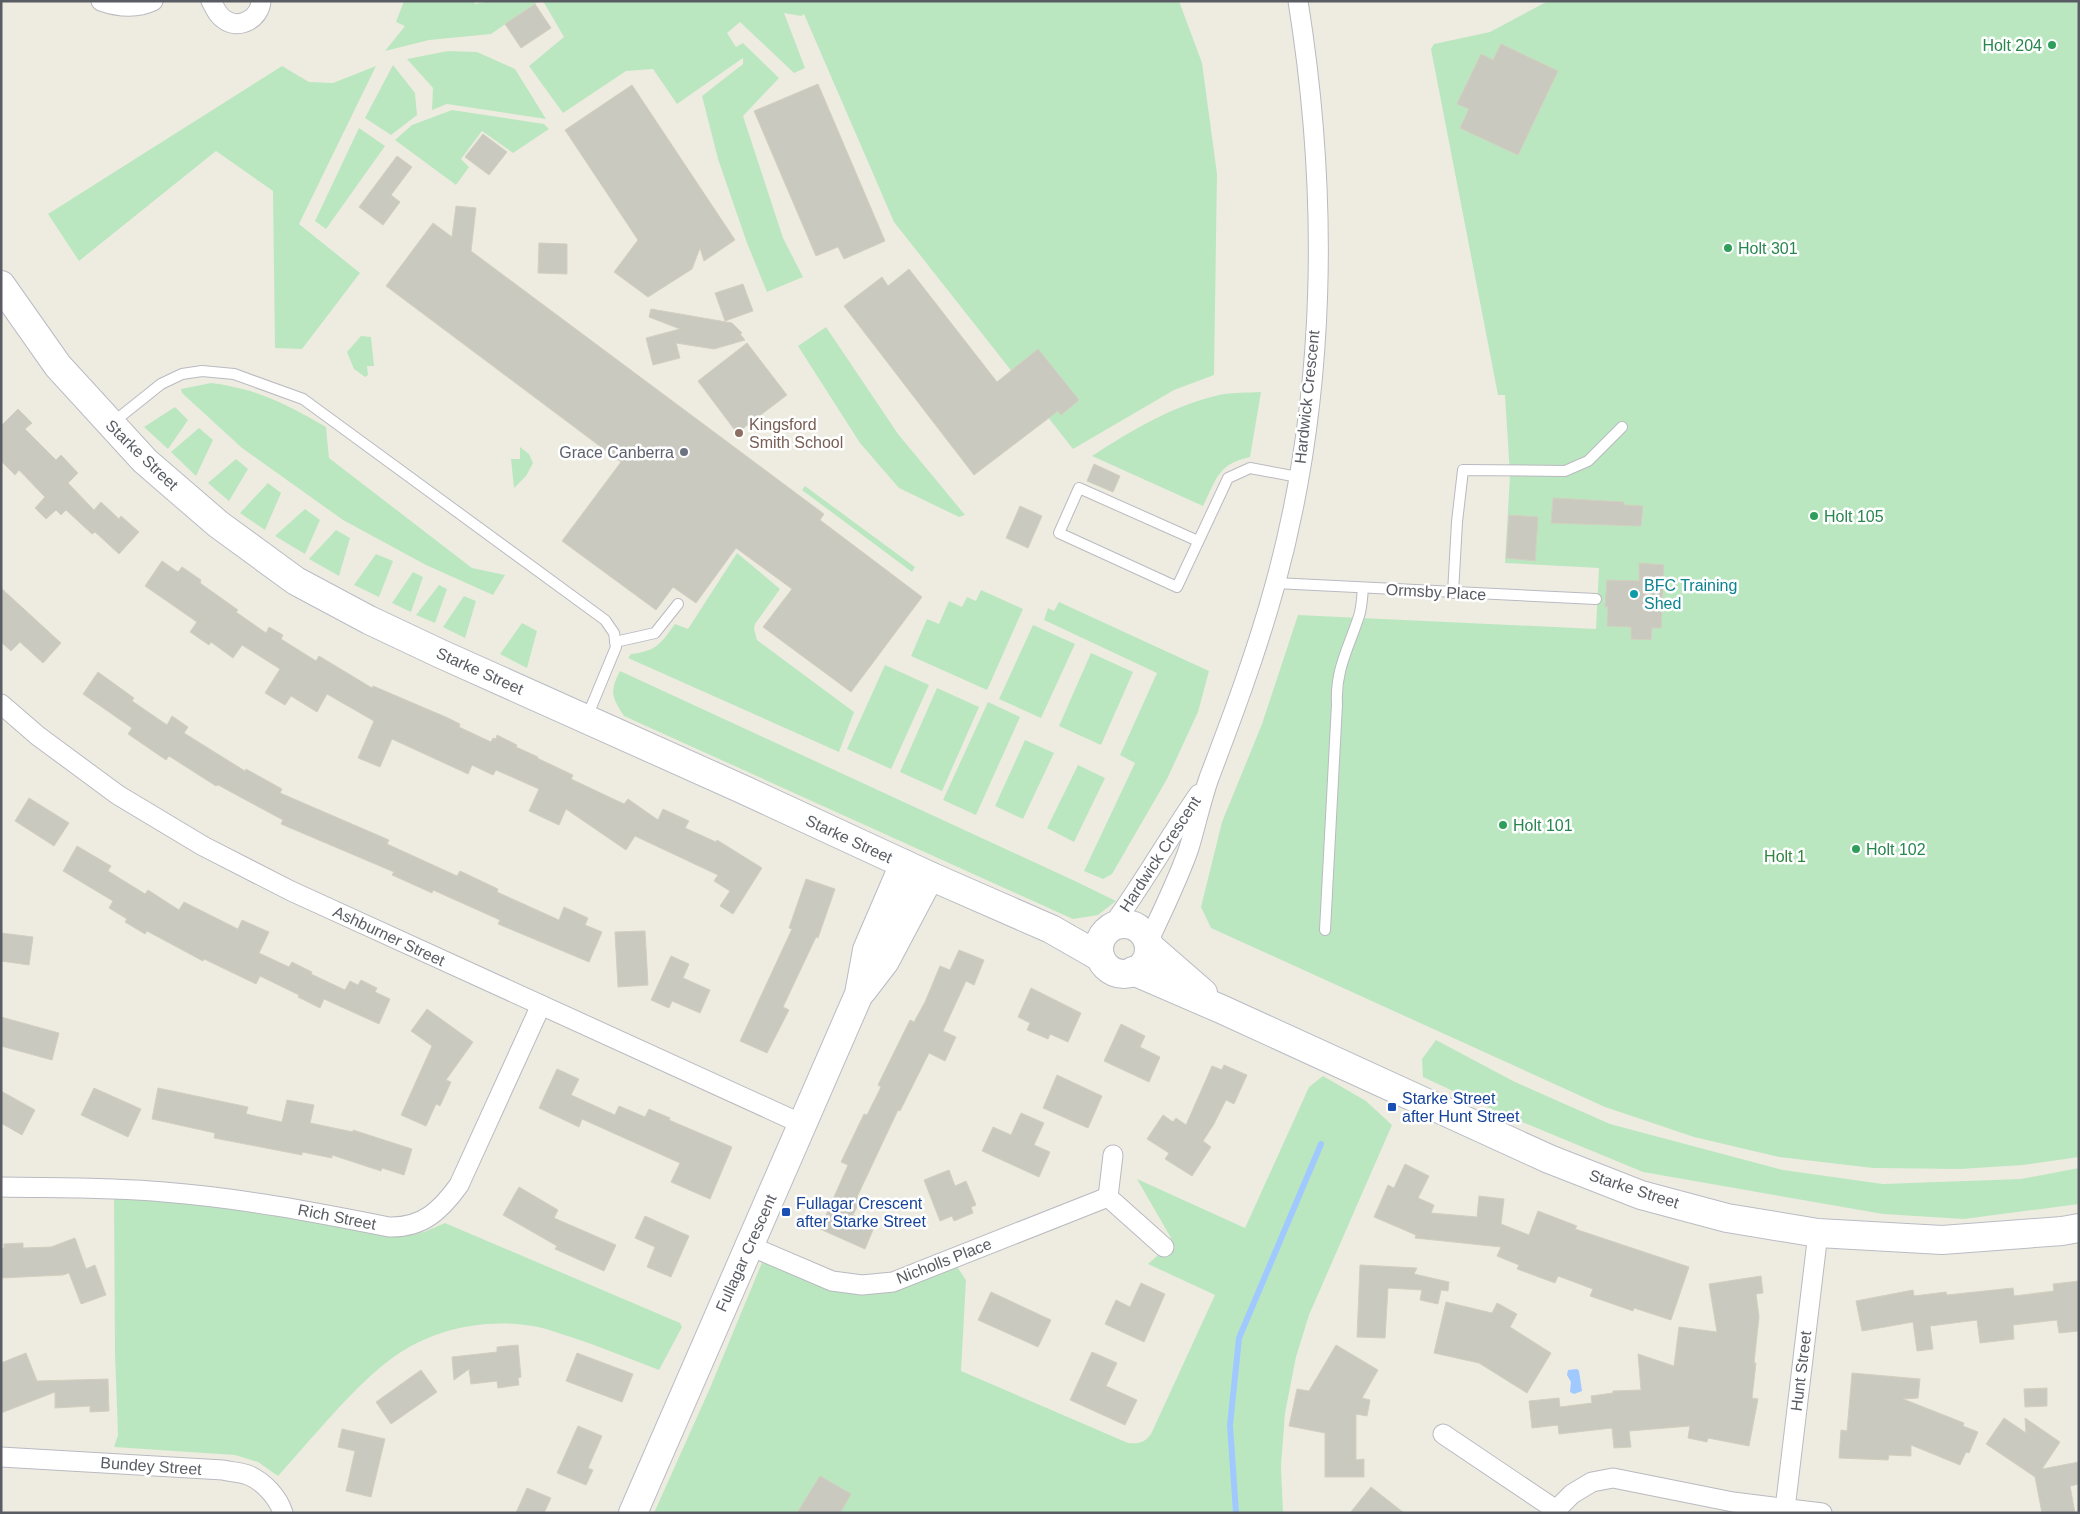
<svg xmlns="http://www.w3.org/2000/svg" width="2080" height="1514" font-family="Arial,sans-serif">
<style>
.green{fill:#bbe7c0}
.water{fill:#9fc9ff}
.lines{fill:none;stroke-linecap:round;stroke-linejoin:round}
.stream{stroke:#9fc9ff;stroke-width:6}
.building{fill:#cac9c0;stroke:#d3cfbf}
.lane-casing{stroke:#b9bac1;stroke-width:12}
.street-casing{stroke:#b9bac1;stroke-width:21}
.secondary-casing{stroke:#b9bcc4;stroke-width:30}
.lane{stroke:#fff;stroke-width:10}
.street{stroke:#fff;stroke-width:19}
.secondary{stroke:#fff;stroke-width:28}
.leisure-dot{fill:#2e9e5b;stroke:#fff;stroke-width:2}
.education-dot{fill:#8d6e63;stroke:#fff;stroke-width:2}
.worship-dot{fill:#6b7280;stroke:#fff;stroke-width:2}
.culture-dot{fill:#0f9aa8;stroke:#fff;stroke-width:2}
.transit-dot{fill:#1a4fb4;stroke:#fff;stroke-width:2}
.labels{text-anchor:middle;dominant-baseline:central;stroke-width:5;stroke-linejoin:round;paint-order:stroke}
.leisure-label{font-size:16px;fill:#27864d;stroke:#fff;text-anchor:start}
.street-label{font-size:16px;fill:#595c63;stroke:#fff}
.education-label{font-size:16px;fill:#785e54;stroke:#fff;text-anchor:start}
.worship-label{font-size:16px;fill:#5b616d;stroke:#fff;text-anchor:end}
.culture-label{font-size:16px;fill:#0d838f;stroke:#fff;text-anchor:start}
.park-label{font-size:16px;fill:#2e853e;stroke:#fff}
.transit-label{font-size:16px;fill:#164399;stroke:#fff;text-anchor:start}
</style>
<rect width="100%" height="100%" fill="#eeece1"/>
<!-- green -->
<g class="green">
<path d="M404,1H474L475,4L490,1H539L491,34L429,40L385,51L405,26L396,22Z"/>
<path d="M543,1H1179L1202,63L1217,174L1214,375L1174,390L1073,449L894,222L804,14L801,16L784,13L805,68L794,73L740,22L727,33L736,47L743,43L779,78L743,116L783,238L803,277L767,292L747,243L718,159L702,96L743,64V58L677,104L653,69L626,71L563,113L529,66L564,37Z"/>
<path d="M1548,1H2079V1157L2023,1165L1960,1169L1873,1168L1779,1157L1694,1137L1605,1107L1211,928L1201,907L1222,822L1262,724L1298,615L1596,629L1599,568L1505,563L1510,475L1505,395H1498L1431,49L1434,44L1490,32Z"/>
<path d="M448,51L477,52L515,69L546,119L447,104L432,110L433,88L407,59Z"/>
<path d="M393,65L415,93L417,115L391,135L365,118Z"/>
<path d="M282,66L309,82L333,83L376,66L299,224L360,273L302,349L275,348L273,191L216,151L79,261L48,214Z"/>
<path d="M452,110L544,124L549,129L513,153L482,131L461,159L469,167L456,185L395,140L412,125Z"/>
<path d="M359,128L385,146L326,229L315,221Z"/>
<path d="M826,327L898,434L965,515L959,517L899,488L860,443L798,346Z"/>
<path d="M361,336L371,337L374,366H367L368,375L365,377L354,369L347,352Z"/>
<path d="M211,383C258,389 286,404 326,427L329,458L472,568L505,575L493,595L426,565L343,520L242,448L182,393L181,389Z"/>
<path d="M1261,392L1250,457C1218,464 1217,478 1203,506L1092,456C1132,430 1172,406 1219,395C1233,392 1248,393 1261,392Z"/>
<path d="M175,407L188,420L168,449L144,427Z"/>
<path d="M199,428L213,440L196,476L171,452Z"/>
<path d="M520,447L529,454L533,463L526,476L514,488L511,459H520Z"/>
<path d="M236,459L248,469L229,501L208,483Z"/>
<path d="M268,483L281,493L265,530L240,513Z"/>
<path d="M805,486L915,567L912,572L802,490Z"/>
<path d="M305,509L320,520L305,554L275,536Z"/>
<path d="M336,530L350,538L339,576L309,559Z"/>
<path d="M737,553L780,589L755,624L754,629L757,640L854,712L839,752L628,658L631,654C657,651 660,644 675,624L688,629Z"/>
<path d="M376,554L393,561L379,597L354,585Z"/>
<path d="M413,572L423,577L411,612L392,603Z"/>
<path d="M439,585L447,589L435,623L416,615Z"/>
<path d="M981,590L1023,609L987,690L911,656L927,619L939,624L949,601L962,607L967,597L976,601Z"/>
<path d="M464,596L476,601L465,638L443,627Z"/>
<path d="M1059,602L1209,671L1198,712L1167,779L1112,874L1103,879L1084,871L1135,763L1120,755L1157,673L1044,620L1048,608L1054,611Z"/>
<path d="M522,623L537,631L527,668L500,654Z"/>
<path d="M1033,625L1075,644L1041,718L999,699Z"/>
<path d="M1091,653L1133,672L1101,745L1059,726Z"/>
<path d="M885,665L929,685L891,769L847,749Z"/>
<path d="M620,671L1077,882L1116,901L1098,915L1073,919L624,716C612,697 609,692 620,671Z"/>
<path d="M937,688L979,707L942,791L900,772Z"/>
<path d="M988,702L1020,717L976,815L943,800Z"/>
<path d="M1025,740L1054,753L1023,819L995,806Z"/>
<path d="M1078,765L1105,778L1074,842L1047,828Z"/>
<path d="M1436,1040L1515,1082L1610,1124L1783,1170L1883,1184L2021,1179L2079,1168V1204L1964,1219L1883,1214L1643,1172L1498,1112L1423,1077L1422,1059Z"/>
<path d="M1323,1076L1366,1101L1392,1125L1309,1315L1296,1357L1285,1413L1281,1466L1283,1513H654L710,1388L766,1253L862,1285L952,1259L966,1280L961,1371L1128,1443C1139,1444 1144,1443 1151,1434L1215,1295L1148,1264L1157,1256L1171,1238L1137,1179L1245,1228L1309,1087Z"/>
<path d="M114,1198L184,1201L279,1214L394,1236L424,1232L445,1223L680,1323L682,1327L659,1370C630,1359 601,1347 571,1337C560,1334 549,1329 538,1327C488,1317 432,1328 391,1359C351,1389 312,1439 278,1476L258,1462L235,1455L114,1447L118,1435L115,1354Z"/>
</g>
<!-- water -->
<path class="water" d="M1577,1369L1579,1371L1582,1391L1574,1394L1570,1392L1571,1382L1567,1375L1568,1370Z"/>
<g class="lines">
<!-- stream -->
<path class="stream" d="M1236,1513L1230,1425L1239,1338L1321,1144"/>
</g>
<!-- building -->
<g class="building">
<path d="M535,4L551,28L521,48L505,24Z"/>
<path d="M1501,44L1558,71L1518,155L1460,128L1469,109L1457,104L1481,54L1493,60Z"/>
<path d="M818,84L885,241L844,259L838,247L816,256L754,111Z"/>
<path d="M632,85L735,240L704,261L700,248L692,269L648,297L614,272L638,240L565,130Z"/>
<path d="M483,134L507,152L489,175L465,157Z"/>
<path d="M397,156L412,167L391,195L400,202L383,225L359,207Z"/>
<path d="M456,206L476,208L471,251L824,514L820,520L922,597L851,692L763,627L792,589L736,548L696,603L673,587L656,610L562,541L621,462L386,286L433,223L452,237Z"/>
<path d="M539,243L567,244V274L538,273Z"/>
<path d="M909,269L997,382L1038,349L1079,400L1061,415L1058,411L974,475L844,306L882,277L888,286Z"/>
<path d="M743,284L753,311L725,321L715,293Z"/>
<path d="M651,309L732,323L742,333L740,334L745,340L714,349L676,343L680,358L653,365L646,338L680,329L649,317Z"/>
<path d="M747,343L787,395L737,433L698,381Z"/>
<path d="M18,409L32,423L25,429L56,460L61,455L78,473L68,483L94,510L101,502L119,519L121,516L139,532L119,554L95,532L92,534L66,510L61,515L56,510L46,519L35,508L45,497L19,470L15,475L1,461V426Z"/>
<path d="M1094,464L1120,476L1113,492L1087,481Z"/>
<path d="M1553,498L1624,502V505L1643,506L1641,526L1551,523Z"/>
<path d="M1020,506L1042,516L1028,548L1006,538Z"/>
<path d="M1509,515L1538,517L1535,561L1506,558Z"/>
<path d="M162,561L178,572L182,567L201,580L200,583L238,610L236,612L266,633L269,627L283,635L281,639L316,661L319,656L372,688L373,686L448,718L460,724L459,727L491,742L493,738L496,739L497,735L517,745L516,747L538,757L537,758L573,775L571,779L624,804L628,799L658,820L663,809L689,821L685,828L716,842L717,840L762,868L733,914L720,906L730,891L714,881L718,875L635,836L626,850L566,809L559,825L529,811L539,789L496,770L493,775L472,765L468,774L392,739L380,767L358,758L374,721L327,694L317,712L291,696L285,705L265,693L280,669L242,645L233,658L211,642L209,645L190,632L197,622L145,586Z"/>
<path d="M1639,563L1664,565L1661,628H1652L1651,640L1631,639V627L1607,626L1608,607H1605L1607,580L1639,581Z"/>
<path d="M1,588L61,643L43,663L20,642L11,651L1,642Z"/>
<path d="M98,672L134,698L132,701L167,725L172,716L188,727L184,733L245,771L246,769L282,789L280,793L389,840L387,844L457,876L460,871L498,889L497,892L559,920L564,907L588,918L585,925L602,932L589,962L498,924L500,920L433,890L432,893L392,875L394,872L281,824L283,820L218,785L216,786L169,756L166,760L128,734L132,728L83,694Z"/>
<path d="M29,798L69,823L54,846L15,821Z"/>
<path d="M77,846L111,866L108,871L145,894L148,890L179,910L184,902L238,929L242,920L269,932L259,953L289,967L292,962L312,972L311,974L345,990L350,981L358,985L361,980L377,988L375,992L390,999L379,1024L324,999L320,1008L298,997L299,995L260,976L256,984L204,959L203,961L147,931L145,934L125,922L127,919L109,908L113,901L63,871Z"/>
<path d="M806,879L835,889L818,938L816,937L783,1007L789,1010L767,1053L740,1041L792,929L789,928Z"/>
<path d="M645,931L648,985L618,987L615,932Z"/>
<path d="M1,933L33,937L29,965L1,961Z"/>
<path d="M959,950L984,960L974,985L966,981L943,1031L956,1037L945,1061L929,1053L900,1111L898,1110L857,1197L861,1199L853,1215L875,1225L865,1249L820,1229L848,1165L841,1162L864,1114L867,1115L881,1087L878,1085L910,1020L914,1022L925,1002L940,966L950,970Z"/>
<path d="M671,956L689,964L683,978L710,990L700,1013L672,1001L669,1008L651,1000Z"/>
<path d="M1031,988L1081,1013L1068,1042L1050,1034L1048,1039L1027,1030L1030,1023L1018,1017Z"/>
<path d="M427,1009L473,1042L446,1080L451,1082L440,1106L436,1104L426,1126L401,1115L432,1046L411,1031Z"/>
<path d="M1,1017L59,1033L52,1060L1,1046Z"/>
<path d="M1121,1024L1145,1036L1140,1047L1160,1057L1149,1082L1104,1061Z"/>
<path d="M1224,1065L1247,1075L1234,1104L1226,1100L1214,1124L1203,1141L1211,1147L1192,1176L1165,1159L1169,1153L1147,1139L1163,1115L1173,1122L1176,1118L1186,1125L1212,1066L1222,1070Z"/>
<path d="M557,1069L579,1079L571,1095L615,1115L619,1106L645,1117L649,1109L670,1118L669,1120L732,1147L710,1199L671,1182L680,1163L582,1119L579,1127L539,1108Z"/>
<path d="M1057,1075L1102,1096L1088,1128L1043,1108Z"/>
<path d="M94,1088L141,1109L128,1137L81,1115Z"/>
<path d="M158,1088L248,1107L246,1114L282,1122L287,1100L314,1105L310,1123L353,1132V1130L412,1149L404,1175L382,1168L381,1171L332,1155V1158L302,1152V1155L214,1138L215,1133L152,1119Z"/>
<path d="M1,1091L35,1110L22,1135L1,1123Z"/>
<path d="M1021,1113L1044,1123L1034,1145L1050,1152L1039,1177L982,1151L993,1127L1011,1135Z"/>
<path d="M1405,1164L1429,1176L1418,1198L1434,1205L1431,1213L1477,1217L1479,1196L1504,1199L1501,1224L1529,1235L1538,1211L1577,1226L1575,1229L1689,1267L1671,1320L1634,1308L1633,1311L1590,1296L1593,1289L1558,1276L1555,1283L1517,1269L1519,1265L1497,1256L1501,1247L1415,1238L1416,1235L1374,1217L1388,1185L1394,1188Z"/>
<path d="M949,1170L955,1186L966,1181L976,1205L971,1207L973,1213L954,1221L952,1216L940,1221L924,1180Z"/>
<path d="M519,1187L558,1210L554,1218L616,1245L604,1271L555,1249L557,1246L503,1215Z"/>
<path d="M645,1216L689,1236L671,1277L647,1267L655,1247L635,1238Z"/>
<path d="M75,1238L86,1269L95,1265L106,1295L81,1304L69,1273L63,1275L1,1278V1249L4,1248V1244L23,1243V1248L51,1247Z"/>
<path d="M1360,1265L1417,1268L1414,1274L1449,1282L1448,1291L1441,1290L1438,1304L1420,1300L1422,1290L1388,1288L1385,1338L1357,1337Z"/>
<path d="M1761,1276L1763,1293L1756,1294L1759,1317L1754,1363H1756L1752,1398L1758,1399L1749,1446L1708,1438L1707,1442L1688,1438L1690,1426L1629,1431L1631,1447L1614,1448L1612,1428L1559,1434L1558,1425L1532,1428L1529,1401L1559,1398L1560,1407L1592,1403L1591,1396L1613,1393V1391L1641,1390L1638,1354L1674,1366L1679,1327L1717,1332L1709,1284Z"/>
<path d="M2079,1281V1331L2059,1333L2057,1320L2013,1325L2014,1339L1980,1343L1977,1320L1930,1326L1933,1349L1917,1351L1913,1322L1862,1331L1856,1301L1913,1290L1914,1296L1946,1292L1947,1295L2013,1288L2014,1296L2054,1291L2053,1284Z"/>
<path d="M1141,1283L1165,1294L1144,1342L1105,1324L1116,1300L1130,1307Z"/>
<path d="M991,1292L1051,1320L1038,1347L978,1320Z"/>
<path d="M1446,1302L1492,1313L1497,1303L1517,1314L1510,1327L1551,1353L1527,1393L1479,1363L1434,1353Z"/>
<path d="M518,1345L521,1377L518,1378L519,1385L498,1388L497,1381L471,1384L469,1369L454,1380L452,1357L497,1352V1347Z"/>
<path d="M1336,1345L1378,1370L1362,1398L1370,1400L1367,1416L1356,1414V1460L1364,1459V1477H1325V1433L1289,1426L1297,1389L1309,1391Z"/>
<path d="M1092,1352L1117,1363L1106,1386L1137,1400L1125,1425L1070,1400Z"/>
<path d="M26,1353L37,1381L108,1379L109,1411L90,1412V1406L55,1408V1392L1,1413V1363Z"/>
<path d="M577,1353L633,1374L622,1402L566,1381Z"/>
<path d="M421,1370L437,1392L391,1424L376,1402Z"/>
<path d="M1852,1373L1920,1379L1918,1398L1903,1399L1964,1423L1963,1426L1978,1432L1969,1453L1966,1452L1960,1465L1911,1445V1456L1889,1455L1888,1460L1839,1458L1841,1430L1847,1431Z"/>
<path d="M2047,1388V1406L2025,1407L2024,1389Z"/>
<path d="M2004,1418L2026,1433L2025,1418L2060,1442L2042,1469L2079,1462V1484L2070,1486L2075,1513H2042L2035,1477L1986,1444Z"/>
<path d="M578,1426L602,1436L588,1468L593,1470L586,1485L557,1473Z"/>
<path d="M342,1429L385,1439L371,1497L346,1491L355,1451L338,1447Z"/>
<path d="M820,1476L851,1494L840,1513H797Z"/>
<path d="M1371,1487L1404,1513H1350Z"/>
<path d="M527,1488L551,1498L544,1513H516Z"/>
</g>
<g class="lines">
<defs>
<g id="lane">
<path d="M111,424L161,384L182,374L202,371L234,374L303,399L605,620L614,633L616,647L587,717"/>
<path d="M1198,541L1079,488L1059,533L1177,587L1228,478L1250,468L1298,477"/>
<path d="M1275,583L1596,599"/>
<path d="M1453,593L1457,522L1463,470L1565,471L1588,461L1622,427"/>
<path d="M615,642L655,633L678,604"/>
<path d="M1325,930L1337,704C1335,670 1349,647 1359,616C1362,607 1362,597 1363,588"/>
</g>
<g id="street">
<path d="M101,1C118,7 136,9 153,1"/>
<path d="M211,1C215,8 218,16 225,20C240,30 260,18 261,1"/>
<path d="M1,704L38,736L118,795L203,846L291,891L802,1124"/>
<path d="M1112,926C1143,884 1169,837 1199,794"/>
<path d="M1148,942C1162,912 1178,880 1189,848C1196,825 1201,801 1209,778C1233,715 1257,651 1275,585C1327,396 1329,194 1298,1"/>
<path d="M1,1187C56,1188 110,1187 164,1192C240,1198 314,1212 389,1227C423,1228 441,1210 459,1185L541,1005"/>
<path d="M1108,1197L1113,1155"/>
<path d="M750,1246L832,1281L862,1285L893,1282L1108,1197L1164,1247"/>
<path d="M1443,1434L1556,1510L1572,1494L1592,1482L1613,1478L1733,1502L1822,1513"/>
<path d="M1,1457L223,1470C231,1472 240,1472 248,1475C263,1481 278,1497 283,1513"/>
<path d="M1785,1509L1818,1233"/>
</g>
<g id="secondary">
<path d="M1,285L58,366L145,461L218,524L296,581L369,620L441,654L742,789L930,876L1051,929L1100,957"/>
<circle cx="1124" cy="949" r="25"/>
<path d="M1149,946L1203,993"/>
<path d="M1133,971L1221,1009L1549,1159L1641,1195L1727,1218L1818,1233L1942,1240L2062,1231L2079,1228"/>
<path d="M862,991L885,961L930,876"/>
<path d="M633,1513L859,994L867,950L904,864"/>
</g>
</defs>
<!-- lane casing -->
<use href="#lane" class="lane-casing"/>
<!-- street casing -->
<use href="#street" class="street-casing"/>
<!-- secondary casing -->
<use href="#secondary" class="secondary-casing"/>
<!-- lane -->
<use href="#lane" class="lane"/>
<!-- street -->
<use href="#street" class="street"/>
<!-- secondary -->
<use href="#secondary" class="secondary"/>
</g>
<!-- markers -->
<g class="leisure-dot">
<circle cx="2052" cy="45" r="5"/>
<circle cx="1728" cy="248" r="5"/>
<circle cx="1814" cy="516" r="5"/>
<circle cx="1503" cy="825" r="5"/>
<circle cx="1856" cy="849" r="5"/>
</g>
<circle class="education-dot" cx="739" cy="433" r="5"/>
<circle class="worship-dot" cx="684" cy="452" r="5"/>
<circle class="culture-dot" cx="1634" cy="594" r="5"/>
<g class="transit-dot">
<rect x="1387" y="1102" width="10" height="10" rx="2.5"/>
<rect x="781" y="1207" width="10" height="10" rx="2.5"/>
</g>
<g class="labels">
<!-- leisure labels -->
<g class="leisure-label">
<text x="2042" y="45" text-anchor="end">Holt 204</text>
<text x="1738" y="248">Holt 301</text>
<text x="1824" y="516">Holt 105</text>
<text x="1513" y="825">Holt 101</text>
<text x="1866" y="849">Holt 102</text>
</g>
<!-- street labels -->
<g class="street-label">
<text transform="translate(1307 397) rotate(-84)">Hardwick Crescent</text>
<text transform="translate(142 455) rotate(44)">Starke Street</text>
<text transform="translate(1436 592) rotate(3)">Ormsby Place</text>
<text transform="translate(480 671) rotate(24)">Starke Street</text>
<text transform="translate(849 839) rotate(25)">Starke Street</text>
<text transform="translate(1160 854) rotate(-57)">Hardwick Crescent</text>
<text transform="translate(389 936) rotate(25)">Ashburner Street</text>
<text transform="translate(1634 1189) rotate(18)">Starke Street</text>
<text transform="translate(337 1217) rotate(11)">Rich Street</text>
<text transform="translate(746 1253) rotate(-66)">Fullagar Crescent</text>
<text transform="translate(944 1261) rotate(-21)">Nicholls Place</text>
<text transform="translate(1801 1371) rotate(-83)">Hunt Street</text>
<text transform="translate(151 1466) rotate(4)">Bundey Street</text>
</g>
<!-- education labels -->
<g class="education-label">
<text x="749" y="424">Kingsford<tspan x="749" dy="18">Smith School</tspan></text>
</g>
<!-- worship labels -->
<g class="worship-label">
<text x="674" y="452">Grace Canberra</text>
</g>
<!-- culture labels -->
<g class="culture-label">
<text x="1644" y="585">BFC Training<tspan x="1644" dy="18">Shed</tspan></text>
</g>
<!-- park labels -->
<g class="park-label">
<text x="1785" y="856">Holt 1</text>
</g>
<!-- transit labels -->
<g class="transit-label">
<text x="1402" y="1098">Starke Street<tspan x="1402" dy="18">after Hunt Street</tspan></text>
<text x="796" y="1203">Fullagar Crescent<tspan x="796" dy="18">after Starke Street</tspan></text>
</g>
</g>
<!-- border -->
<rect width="2080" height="1514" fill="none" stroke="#595c63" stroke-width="5"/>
</svg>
